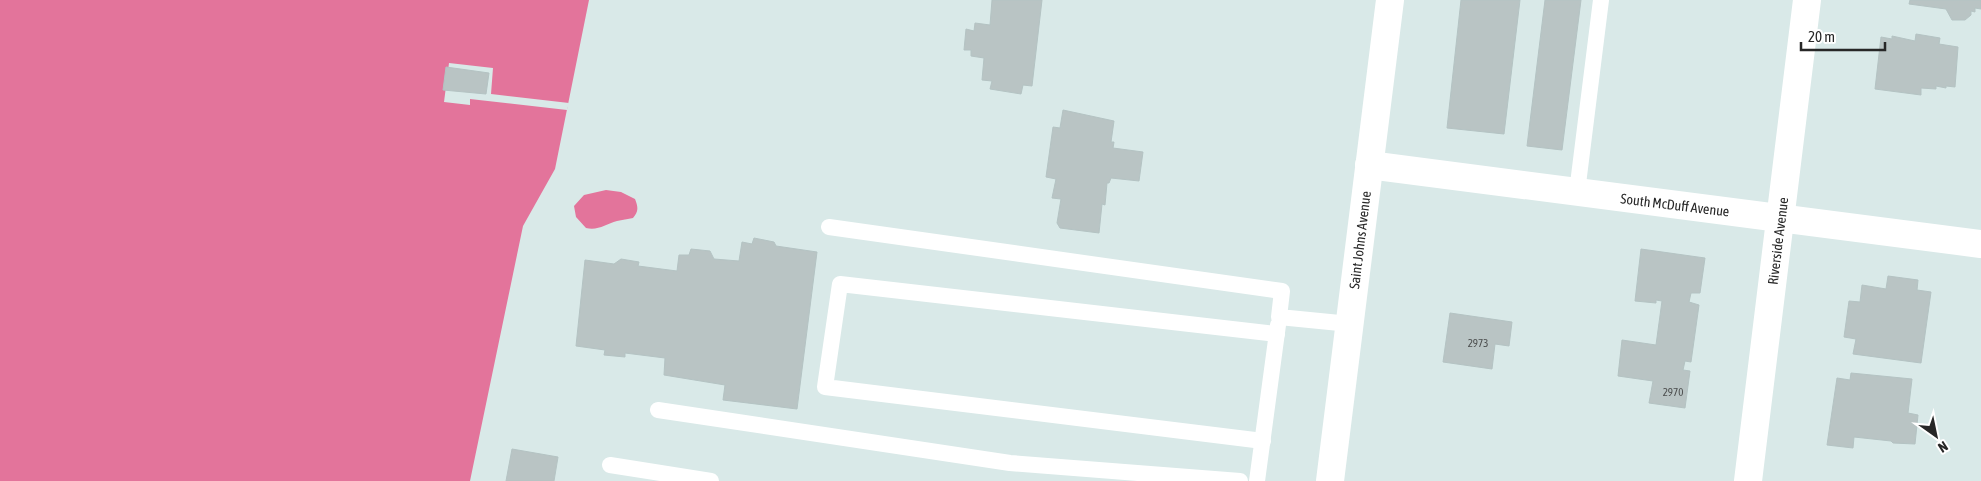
<svg xmlns="http://www.w3.org/2000/svg" width="1981" height="481" font-family="'Asap Condensed',sans-serif">
<style>
.water{fill:#e3749b}
.pier{fill:#d9e9e8}
.building{fill:#b9c4c4;stroke:#b4c3c3}
.lines{fill:none;stroke-linecap:round;stroke-linejoin:round}
.service{stroke:#fff;stroke-width:16}
.minor{stroke:#fff;stroke-width:28}
.secondary{stroke:#fff;stroke-width:28}
.labels{text-anchor:middle;dominant-baseline:central;stroke-width:4;stroke-linejoin:round;paint-order:stroke}
.number-label{font-size:11px;fill:#4c4e4e}
.street-label{font-size:14px;fill:#272727;stroke:#fff}
</style>
<rect width="100%" height="100%" fill="#d9e9e8"/>
<!-- water -->
<g class="water">
<path d="M0,0H589L555,169L523,226L470,481H0Z"/>
<path d="M606,190L621,192L635,199C638,207 639,211 633,218C628,219 622,220 617,221C606,224 598,231 586,228L576,217L574,206L584,195Z"/>
</g>
<!-- pier -->
<path class="pier" d="M449,63L493,68L491,94L569,103L567,110L470,99V105L444,102Z"/>
<!-- building -->
<g class="building">
<path d="M992,0H1042L1032,86L1023,85L1021,94L990,89L992,81L982,80L984,58L971,56V50H964L966,29L974,31L975,23L990,25Z"/>
<path d="M1461,0H1520L1504,134L1447,128Z"/>
<path d="M1545,0H1581L1562,150L1527,146Z"/>
<path d="M1910,0H1981V9L1975,8V12L1971,11V15L1965,20H1952L1946,9L1909,4Z"/>
<path d="M1916,34L1940,38L1939,44L1958,47L1955,87L1946,86V88L1936,86V89L1921,88V95L1875,89L1881,37L1892,39V36L1915,41Z"/>
<path d="M446,67L489,73L486,94L443,90Z"/>
<path d="M1063,110L1114,121L1111,142H1114L1113,148L1143,152L1139,181L1111,178L1109,183H1107L1105,205L1102,204L1099,233L1060,228L1057,223L1061,199L1052,198L1056,179L1046,177L1053,127L1060,128Z"/>
<path d="M754,238L774,242L776,246L817,252L797,409L723,400L725,385L664,375L665,358L625,353V357L604,355L605,350L576,346L585,260L614,264L621,259L639,262L638,266L677,271L679,255H689L691,249L710,251L714,259L739,261L742,242L752,244Z"/>
<path d="M1641,249L1705,258L1700,293H1691L1689,302L1699,305L1691,362L1685,361L1683,370L1690,371L1685,408L1649,403L1653,381L1618,376L1622,340L1656,345L1662,301L1656,300V303L1635,301Z"/>
<path d="M1888,276L1918,280L1917,290L1931,292L1921,363L1853,354L1856,339L1844,337L1849,301L1860,302L1862,285L1886,289Z"/>
<path d="M1450,313L1512,322L1509,346L1495,344L1492,369L1443,362Z"/>
<path d="M1851,373L1912,379L1908,413L1918,415L1915,444L1893,443L1891,441L1854,437L1853,448L1827,445L1837,378L1850,380Z"/>
<path d="M512,449L558,457L554,481H506Z"/>
</g>
<g class="lines">
<!-- service -->
<g class="service">
<path d="M1577,192L1601,0"/>
<path d="M829,227L1282,291L1279,317L1350,324"/>
<path d="M658,410L1010,463L1240,481"/>
<path d="M1263,441L825,387L840,284L1277,334"/>
<path d="M610,465L711,481"/>
<path d="M1257,481L1278,325"/>
</g>
<!-- minor -->
<path class="minor" d="M1748,481L1807,0"/>
<!-- secondary -->
<g class="secondary">
<path d="M1369,165L1981,244"/>
<path d="M1330,481L1390,0"/>
</g>
</g>
<g class="labels">
<!-- number labels -->
<g class="number-label">
<text x="1478" y="343">2973</text>
<text x="1673" y="392">2970</text>
</g>
<!-- street labels -->
<g class="street-label">
<text transform="translate(1675 205) rotate(7)">South McDuff Avenue</text>
<text transform="translate(1360 240) rotate(-83)">Saint Johns Avenue</text>
<text transform="translate(1778 241) rotate(-83)">Riverside Avenue</text>
</g>
</g>
<!-- north arrow -->
<g transform="translate(1936 436) rotate(147)" stroke="#ffffff" stroke-width="4" paint-order="stroke">
<path d="M0-4L9 19L0 12L-9 19Z" fill="#272727"/>
<text y="-8" font-size="14" font-weight="bold" text-anchor="middle" fill="#272727">N</text>
</g>
<!-- scale -->
<path d="M1801 42v8h84v-8" fill="none" stroke="#272727" stroke-width="2.5"/>
<text x="1808" y="42" font-size="15" fill="#272727" stroke="#ffffff" stroke-width="4" paint-order="stroke">20 m</text>
</svg>
